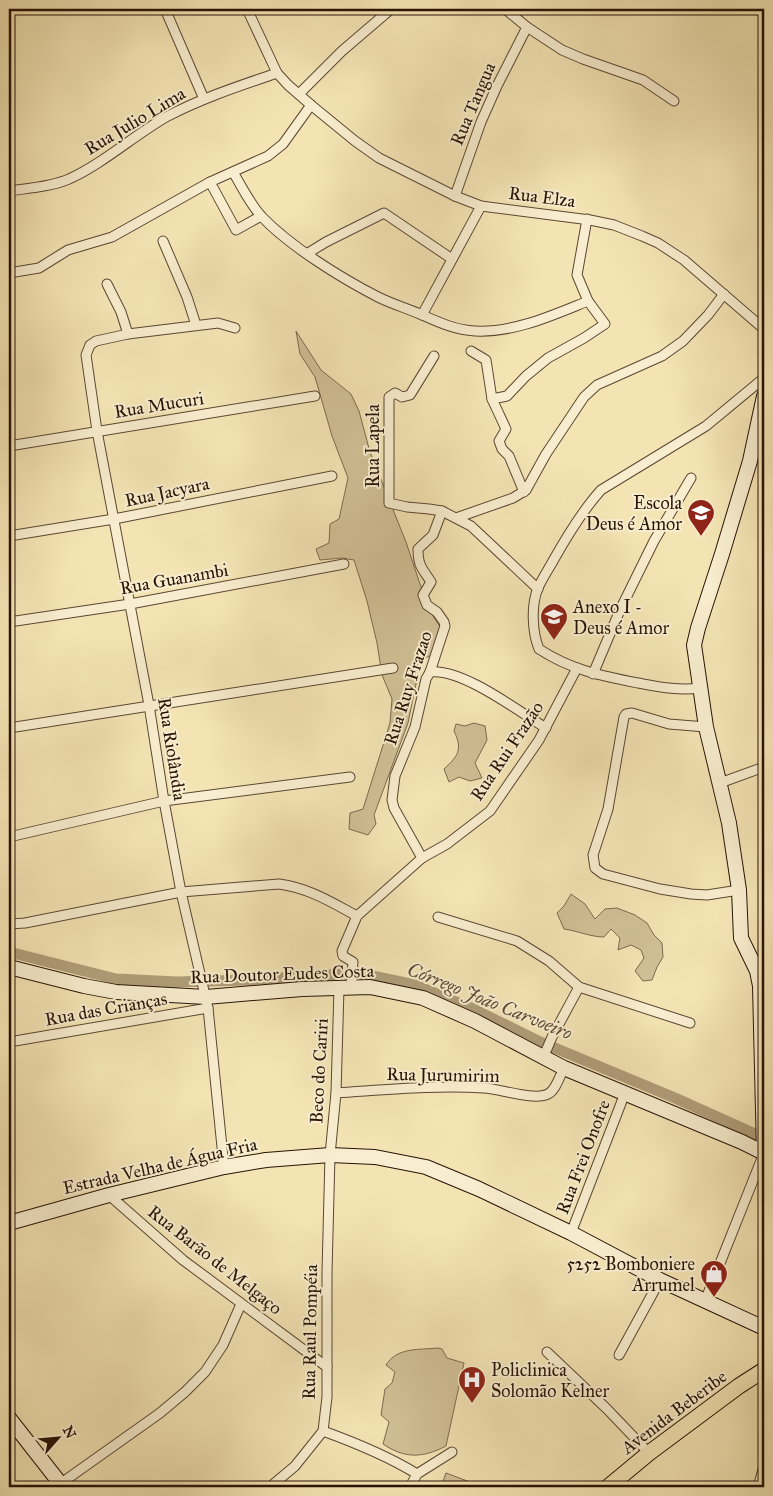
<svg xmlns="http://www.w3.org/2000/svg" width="773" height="1496" font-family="'IM FELL Great Primer',serif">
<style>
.green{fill:#d1c096;stroke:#7c6a4e}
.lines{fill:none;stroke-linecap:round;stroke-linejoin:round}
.canal{stroke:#af9d79;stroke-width:11}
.street-casing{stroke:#5b4732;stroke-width:11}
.secondary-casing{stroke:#281306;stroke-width:16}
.primary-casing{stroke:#281306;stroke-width:17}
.street{stroke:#f8edce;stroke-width:9}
.secondary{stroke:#f8edce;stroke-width:14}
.primary{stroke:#f4e4b4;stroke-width:15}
.labels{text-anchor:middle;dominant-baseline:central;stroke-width:4;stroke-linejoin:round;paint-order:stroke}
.street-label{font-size:18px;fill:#281306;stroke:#f8edce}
.poi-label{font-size:18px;fill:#281306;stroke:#f8edce;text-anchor:end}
.water-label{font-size:19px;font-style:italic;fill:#5e4a34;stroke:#f8edce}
</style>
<rect width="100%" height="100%" fill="#f4e4b4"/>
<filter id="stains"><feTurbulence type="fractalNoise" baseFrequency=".004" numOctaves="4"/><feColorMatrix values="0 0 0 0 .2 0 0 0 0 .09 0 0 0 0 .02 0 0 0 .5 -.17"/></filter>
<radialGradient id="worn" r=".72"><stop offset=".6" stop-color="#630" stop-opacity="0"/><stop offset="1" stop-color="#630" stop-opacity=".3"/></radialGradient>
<!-- green -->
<g class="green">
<path d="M296,331L321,370L351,394L359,411L370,452L406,542L420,584L434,618L446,635L435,653L418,662L416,684L408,723L374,815L376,824L368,835L349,829L350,813L363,809L390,723L392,699L382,675L377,643L367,601L354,560L342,558L320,560L316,549L329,543L330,524L339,519L348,478L332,436L315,377L300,354Z"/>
<path d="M474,723L485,726L487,740L475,763L482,778L470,781L459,777L449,782L444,769C458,756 463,750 454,731L456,724L465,726Z"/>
<path d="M571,894L585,904L595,919L605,909L617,908L635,915L647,923L654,935L662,943L663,957L657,967L652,980L643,981L635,971L644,958L641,950L631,945L618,950L620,938L611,929L604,937C591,937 578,931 564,929L557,913L564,906Z"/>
<path d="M438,1348L442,1349L447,1358L464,1363L446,1446C423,1458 405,1459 383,1444L389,1422L381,1415L385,1389L392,1383L395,1372L386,1365C397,1347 419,1350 438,1348Z"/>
<path d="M446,1473L470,1482L477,1487H441Z"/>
</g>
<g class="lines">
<!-- canal -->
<path class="canal" d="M9,952L116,979L177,982L247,980L358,973L415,985L471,1008L538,1041L675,1098L764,1138"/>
<defs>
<g id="street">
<path d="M165,9L204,99"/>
<path d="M247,9L277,73L288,85L311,105L355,141L379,158L455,196L481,206L590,220L614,225L642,236L658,243L684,260L764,329"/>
<path d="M505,9L527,27L562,50L583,59L643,80L674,101"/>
<path d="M299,94L342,51L391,9"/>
<path d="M233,172C242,187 250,204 262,217C291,247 341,278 378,297C392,304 406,308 420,314C438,322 455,330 475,331C514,333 553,315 588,301"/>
<path d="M210,182L236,230L261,216"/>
<path d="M9,191C29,188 50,187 69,179C104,163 133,136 166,117C202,98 239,86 277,73"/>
<path d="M455,196L481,122L497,86L527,27"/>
<path d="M163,241L187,297L196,325"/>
<path d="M308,253L326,242L384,213L452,259"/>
<path d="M9,273L39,268L68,250L112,237L210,182L268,156L283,144L311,105"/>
<path d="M107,284L121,312L128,334"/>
<path d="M422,315L481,206"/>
<path d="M471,351L486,360L492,399L506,429L499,441L502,449L509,456L524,492"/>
<path d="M434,356L410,395L402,397L395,393L389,397V503L407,507L429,509L442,511L471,526L538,589"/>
<path d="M492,399L507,396L526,376L548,358L584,338L605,324L588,301L577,275L587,219"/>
<path d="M9,446L315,396"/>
<path d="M456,518L513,498L526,490L546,454L584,397L597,385L662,356L683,341L708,315L724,294"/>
<path d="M9,536L114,519L332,476"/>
<path d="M9,622L130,604L344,564"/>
<path d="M430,672C462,668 518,711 546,728"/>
<path d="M593,674L620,610L654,541L691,478"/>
<path d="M700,688C679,691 660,687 638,683C602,676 571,670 539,649C532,632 531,605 538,588C542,579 548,570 553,561C567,536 582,511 601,490L706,426L764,378"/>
<path d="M706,727L669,724L632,713L626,714L624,717L608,809L593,855L595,868L603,874L660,889L691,894L707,895L739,890"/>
<path d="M9,728L393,668"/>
<path d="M720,783L764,767"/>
<path d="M9,837L164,801L350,777"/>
<path d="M422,858L394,808L392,800L395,776L415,727L426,679L430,672L445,626L444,622L437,612L427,605L423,595L431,582C422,568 418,566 418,549L433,535L442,511"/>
<path d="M438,917L517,941L549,961L579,987L690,1023"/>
<path d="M9,924L25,923L181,892L279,884C309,888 331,902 357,916"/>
<path d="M351,988L353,962L343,956L342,951L357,916L422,858L447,844L490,811L539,740L577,668"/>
<path d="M9,1042L208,1008"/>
<path d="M543,1058L552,1037L579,987"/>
<path d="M336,1093C385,1090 435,1085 484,1088C501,1089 534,1101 548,1094C556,1090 560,1075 564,1068"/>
<path d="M224,1167L208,1008L181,892L164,801L149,705L97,431L86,355L90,345L96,341L128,334L218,323L235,328"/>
<path d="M109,1195L183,1260L327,1367"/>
<path d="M571,1233L625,1093"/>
<path d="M705,1301L764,1153"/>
<path d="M547,1352L607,1409L649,1453"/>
<path d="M619,1355L660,1280"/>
<path d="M323,1431C356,1443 388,1456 417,1474L410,1487"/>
<path d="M417,1474L452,1452"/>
<path d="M60,1484L160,1413L185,1392L205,1372L223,1345L241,1304"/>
<path d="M270,1487L295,1466L323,1431L327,1397V1273L330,1155L336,1093L339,988"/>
<path d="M758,1487L764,1466"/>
</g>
<g id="secondary">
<path d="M9,967L84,986L116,992L206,997L302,989L370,987L423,998L475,1021L564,1068L742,1142L764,1153"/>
<path d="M764,1153L760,986L757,971L741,938L739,890L729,823L706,727L694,645L698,628L722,554L750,461L764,396"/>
<path d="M9,1223L109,1195L224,1167L266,1160L330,1155L375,1157L426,1167L479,1189L571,1233L660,1280L764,1328"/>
<path d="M9,1418L63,1487"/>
</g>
<path id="primary" d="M608,1487L649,1453L739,1386L764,1370"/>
</defs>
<!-- street casing -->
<use href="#street" class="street-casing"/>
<!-- secondary casing -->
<use href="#secondary" class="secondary-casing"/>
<!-- primary casing -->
<use href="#primary" class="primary-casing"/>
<!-- street -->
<use href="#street" class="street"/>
<!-- secondary -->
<use href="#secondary" class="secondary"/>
<!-- primary -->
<use href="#primary" class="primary"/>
</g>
<!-- icons -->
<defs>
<symbol id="school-pin" viewBox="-11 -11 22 30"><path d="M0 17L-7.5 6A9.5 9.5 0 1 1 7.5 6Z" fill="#8f2418" stroke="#f8edce"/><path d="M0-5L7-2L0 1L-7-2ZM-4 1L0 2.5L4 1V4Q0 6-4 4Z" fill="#fff"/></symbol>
<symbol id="shop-pin" viewBox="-11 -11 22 30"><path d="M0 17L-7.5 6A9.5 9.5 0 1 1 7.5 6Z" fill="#8f2418" stroke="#f8edce"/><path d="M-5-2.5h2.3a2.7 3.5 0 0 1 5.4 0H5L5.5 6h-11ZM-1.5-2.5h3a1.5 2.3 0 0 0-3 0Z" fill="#fff"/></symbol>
<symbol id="hospital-pin" viewBox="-11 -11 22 30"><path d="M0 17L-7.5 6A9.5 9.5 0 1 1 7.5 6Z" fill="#8f2418" stroke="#f8edce"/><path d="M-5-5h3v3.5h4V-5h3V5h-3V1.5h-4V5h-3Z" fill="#fff"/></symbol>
</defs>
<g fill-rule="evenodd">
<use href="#school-pin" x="685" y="497" width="32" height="43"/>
<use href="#school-pin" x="538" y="601" width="32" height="43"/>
<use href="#shop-pin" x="698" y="1258" width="32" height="43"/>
<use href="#hospital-pin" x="456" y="1364" width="32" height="43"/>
</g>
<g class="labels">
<!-- street labels -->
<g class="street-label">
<text transform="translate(473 104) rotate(-67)">Rua Tangua</text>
<text transform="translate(135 121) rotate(-31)">Rua Julio Lima</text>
<text transform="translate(542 197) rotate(7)">Rua Elza</text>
<text transform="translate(159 405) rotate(-9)">Rua Mucuri</text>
<text transform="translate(373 446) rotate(-90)">Rua Lapela</text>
<text transform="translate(167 492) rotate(-12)">Rua Jacyara</text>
<text transform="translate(174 579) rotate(-10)">Rua Guanambi</text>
<text transform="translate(408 688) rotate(-72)">Rua Ruy Frazao</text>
<text transform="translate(172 749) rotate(81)">Rua Riolândia</text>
<text transform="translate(507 751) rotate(-56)">Rua Rui Frazão</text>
<text transform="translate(282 974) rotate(-2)">Rua Doutor Eudes Costa</text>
<text transform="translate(106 1009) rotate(-10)">Rua das Crianças</text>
<text transform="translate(319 1071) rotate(-87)">Beco do Cariri</text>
<text transform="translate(443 1075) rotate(1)">Rua Jurumirim</text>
<text transform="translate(583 1157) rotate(-69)">Rua Frei Onofre</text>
<text transform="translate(160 1166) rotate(-13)">Estrada Velha de Água Fria</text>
<text transform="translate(215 1260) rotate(38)">Rua Barão de Melgaço</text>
<text transform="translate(310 1332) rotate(-89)">Rua Raul Pompéia</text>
<text transform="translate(674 1412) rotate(-37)">Avenida Beberibe</text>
</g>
<!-- poi labels -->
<g class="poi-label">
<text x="682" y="503">Escola<tspan x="682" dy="21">Deus é Amor</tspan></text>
<text x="573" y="607" text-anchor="start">Anexo I -<tspan x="573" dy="21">Deus é Amor</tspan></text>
<text x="695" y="1264">5252 Bomboniere<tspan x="695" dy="21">Arrumel</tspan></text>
<text x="491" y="1370" text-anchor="start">Policlinica<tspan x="491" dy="21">Solomão Kelner</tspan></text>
</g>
<!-- water labels -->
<g class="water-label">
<text transform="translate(490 1001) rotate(22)">Córrego João Carvoeiro</text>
</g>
</g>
<!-- margin -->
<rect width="773" height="1496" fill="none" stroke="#f4e4b4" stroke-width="30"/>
<rect x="10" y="10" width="753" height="1476" fill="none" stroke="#281306" stroke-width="2.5"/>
<rect x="15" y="15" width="743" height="1466" fill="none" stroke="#281306"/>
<!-- north arrow -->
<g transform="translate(58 1438) rotate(63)" stroke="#f8edce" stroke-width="4" paint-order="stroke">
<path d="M0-4L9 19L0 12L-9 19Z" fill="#281306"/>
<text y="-8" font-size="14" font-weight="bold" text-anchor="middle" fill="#281306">N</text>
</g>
<rect width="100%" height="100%" filter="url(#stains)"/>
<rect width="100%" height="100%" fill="url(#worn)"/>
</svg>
